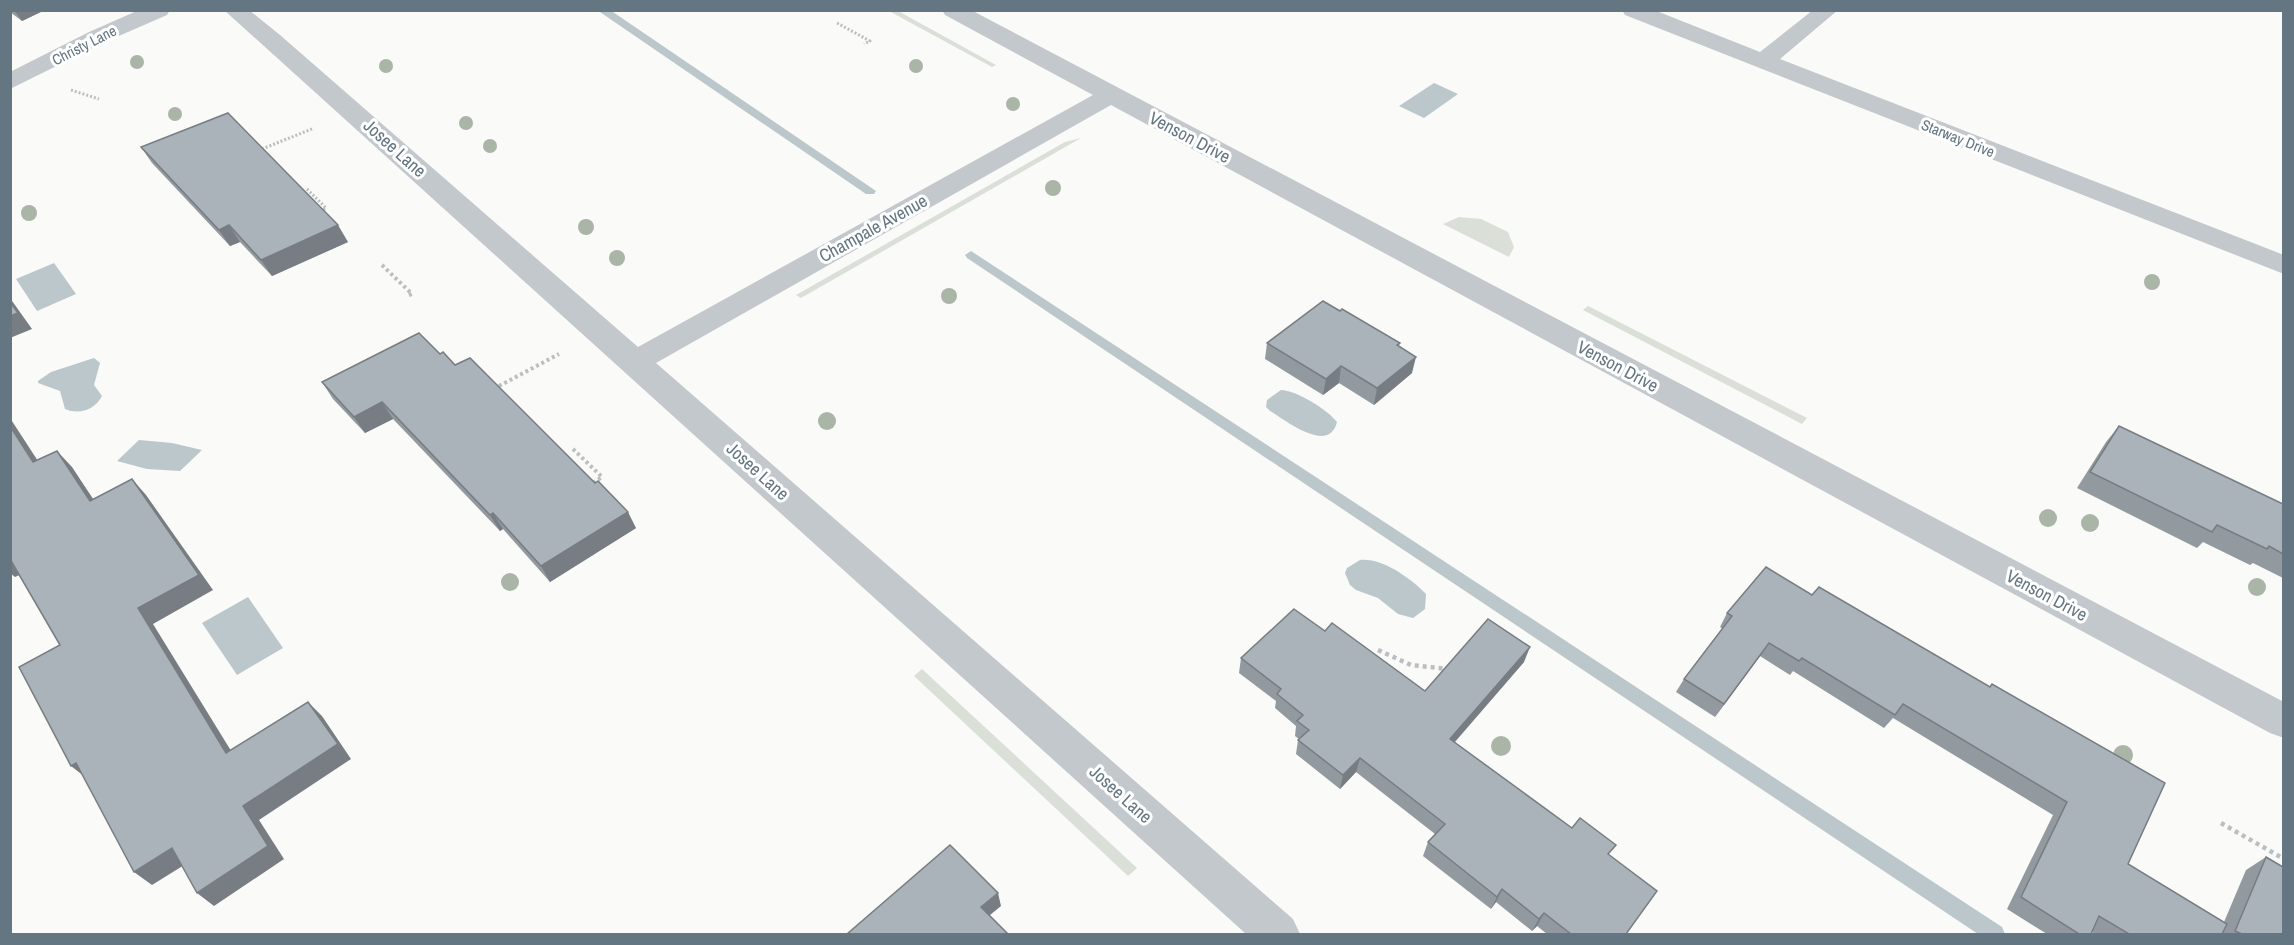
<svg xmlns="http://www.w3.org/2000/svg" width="2294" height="945" font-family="'Archivo Narrow',sans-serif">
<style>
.green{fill:#dadfd7}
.water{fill:#bbc7cb}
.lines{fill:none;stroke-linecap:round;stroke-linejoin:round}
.stream{fill:#bbc7cb;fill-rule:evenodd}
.path-far2{stroke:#bbbfc2;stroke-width:3;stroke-dasharray:2 2;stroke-linecap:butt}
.path-far1{stroke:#bbbfc2;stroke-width:4;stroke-dasharray:3 3;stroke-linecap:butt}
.path{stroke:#bbbfc2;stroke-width:4.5;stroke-dasharray:4 4;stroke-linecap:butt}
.minor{fill:#c3c8cc;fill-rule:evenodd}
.tree{fill:#aab4a7}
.wall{fill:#929a9f}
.shaded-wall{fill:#777d82}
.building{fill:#aab3b9;stroke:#777d82;stroke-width:1.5}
.labels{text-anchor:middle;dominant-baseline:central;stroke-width:6;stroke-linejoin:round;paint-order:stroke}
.far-street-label{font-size:15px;fill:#657683;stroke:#fff}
.street-label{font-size:18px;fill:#657683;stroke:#fff}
</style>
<rect width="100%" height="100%" fill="#fafaf8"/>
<!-- green -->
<g class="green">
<path d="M889,11H898L996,65L992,67Z"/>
<path d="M1081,138L801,298L796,295L1065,142Z"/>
<path d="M1459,217L1481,219L1508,232L1514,247L1509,257L1443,224Z"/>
<path d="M1588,306L1807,418L1802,424L1583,310Z"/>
<path d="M922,669L1137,868L1128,876L914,676Z"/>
</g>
<!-- water -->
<g class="water">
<path d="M1434,83L1458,94L1424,118L1399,106Z"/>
<path d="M54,263L76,294L37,311L16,279Z"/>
<path d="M94,358L100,363L94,385L102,396C95,410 79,415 65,409L60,391L38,383V381L51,372Z"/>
<path d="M1281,390C1296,390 1328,410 1337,422C1329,455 1285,420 1270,411L1266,407L1267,400Z"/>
<path d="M139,440L172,443L202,450L180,471L147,469L117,461Z"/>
<path d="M1360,560C1383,558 1410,578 1426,594L1425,609L1413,618L1398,614L1378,598L1356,590L1350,585L1345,573L1347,568Z"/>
<path d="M248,597L283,648L237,675L202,623Z"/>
</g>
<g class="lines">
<!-- stream -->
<g class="stream">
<path d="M597,10H610L876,191L874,194H866Z"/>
<path d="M971,251L2002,927L2005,934H1978L967,258L965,255Z"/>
</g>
<!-- path-far2 -->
<g class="path-far2">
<path d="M837,23L870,41L864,44"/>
<path d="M71,90L99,99"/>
<path d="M262,149L314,128"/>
<path d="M307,189L326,208L321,211"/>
</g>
<!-- path-far1 -->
<g class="path-far1">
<path d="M382,265L412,294L407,296"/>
<path d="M499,386L559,354"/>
<path d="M573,449L602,477L593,483"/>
</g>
<!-- path -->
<g class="path">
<path d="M1378,650L1411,665L1448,669"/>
<path d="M2221,823L2284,859"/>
</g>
<!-- minor -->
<g class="minor">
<path d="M139,10H170L167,15L105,42L10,89V72L89,32Z"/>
<path d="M224,10H249L280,35L638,347L1093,95L945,15L942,10H971L2284,702V738L2270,733L1111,105L656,363L1293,919L1300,934H1246Z"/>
<path d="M1622,10H1654L1760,52L1813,10H1838L1780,59L2284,255V274L1625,15Z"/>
</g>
</g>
<!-- trees -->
<g class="tree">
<circle cx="137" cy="62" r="7"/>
<circle cx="386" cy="66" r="7"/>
<circle cx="916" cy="66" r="7"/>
<circle cx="1013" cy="104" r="7"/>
<circle cx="175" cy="114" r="7"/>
<circle cx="466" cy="123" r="7"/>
<circle cx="490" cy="146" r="7"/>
<circle cx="1053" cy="188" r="8"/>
<circle cx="29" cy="213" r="8"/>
<circle cx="586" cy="227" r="8"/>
<circle cx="617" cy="258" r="8"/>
<circle cx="2152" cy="282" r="8"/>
<circle cx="949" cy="296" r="8"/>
<circle cx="827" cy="421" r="9"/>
<circle cx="2048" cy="518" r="9"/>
<circle cx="2090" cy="523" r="9"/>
<circle cx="510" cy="582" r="9"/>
<circle cx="2257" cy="587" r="9"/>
<circle cx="1501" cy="746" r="10"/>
<circle cx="2123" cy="755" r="10"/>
</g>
<!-- wall -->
<g class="wall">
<path d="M10,10H45L22,21L10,12Z"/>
<path d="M141,147L348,242L272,276L240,242L230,246L152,163Z"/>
<path d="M1340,311L1400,343L1399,346L1412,373L1374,405L1339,383L1323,395L1265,359L1267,343Z"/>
<path d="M440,354L455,365L636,528L550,582L503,529L500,531L393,419L365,433L333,399L322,382Z"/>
<path d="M2119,426L2283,504V578L2253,563L2250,565L2203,542L2197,548L2077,488L2106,442Z"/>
<path d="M1812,595L1989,687L1992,684L2128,864L2224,922L2246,870L2266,857L2283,934H2095L2092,932L2091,934H2047L2007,909L2053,815L1893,718L1884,728L1793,671L1790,675L1760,656L1715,717L1676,692L1684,679L1723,629L1720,627L1727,613Z"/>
<path d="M1325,631L1425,691L1524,662L1455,742L1609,856L1626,934H1547L1537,926L1532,931L1496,902L1491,909L1423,856L1428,842L1435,834L1356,772L1340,789L1296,754L1298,740L1299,739L1295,736L1296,726L1275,708L1276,701L1239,673L1241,658Z"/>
</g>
<!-- shaded-wall -->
<g class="shaded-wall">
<path d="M14,10H45L22,21Z"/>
<path d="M229,225L240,242L230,246L219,230Z"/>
<path d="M338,225L348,242L272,276L261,260Z"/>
<path d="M10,298L32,329L10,338Z"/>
<path d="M1416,357L1412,373L1374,405L1377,388Z"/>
<path d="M1341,366L1339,383L1323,395L1326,379Z"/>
<path d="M382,402L393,419L365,433L354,417Z"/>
<path d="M10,418L49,478L33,462L10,426Z"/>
<path d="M57,451L72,467L105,517L90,501Z"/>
<path d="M132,479L146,495L213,590L153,624L241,767L226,753L138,608Z"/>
<path d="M628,512L636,528L550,582L541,566Z"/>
<path d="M493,513L503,529L500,531L490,515Z"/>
<path d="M10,558L26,572L15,577L10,573Z"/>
<path d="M1769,643L1760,656L1715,717L1724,704Z"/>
<path d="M1530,647L1524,662L1445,753L1450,739Z"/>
<path d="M308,702L322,716L351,759L259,820L284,859L214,906L197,893L243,806Z"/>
<path d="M1360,758L1356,772L1340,789L1343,775Z"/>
<path d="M76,763L89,780L71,766Z"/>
<path d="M172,848L189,862L152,885L134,872Z"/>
<path d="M1502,889L1496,902L1491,909L1497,897Z"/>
<path d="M998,893L1001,906L984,920L981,907Z"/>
<path d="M1544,913L1537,926L1532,931L1539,919Z"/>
</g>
<!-- building -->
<g class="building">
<path d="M228,113L338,225L261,260L229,225L219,230L141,147Z"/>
<path d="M1323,301L1340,311L1342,309L1400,343L1397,345L1416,357L1377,388L1341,366L1326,379L1267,343Z"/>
<path d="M10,302L18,313L10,316Z"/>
<path d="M419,333L440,354L443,352L455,365L470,358L595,483L598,481L628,512L541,566L493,513L490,515L382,402L354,417L322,382Z"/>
<path d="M10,426L33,462L57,451L90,501L132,479L199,575L138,608L226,753L308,702L338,744L243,806L268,846L197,893L172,848L134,872L76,763L71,766L19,667L60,645L10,559Z"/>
<path d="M2119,426L2283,504V554L2269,546L2267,549L2217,525L2212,532L2090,472Z"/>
<path d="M1766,567L1812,595L1819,587L1990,687L1992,684L2165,783L2128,864L2227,924L2222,934H2129L2099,916L2091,934H2079L2021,897L2067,802L1903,704L1895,715L1802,658L1799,661L1769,643L1724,704L1684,679L1732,616L1727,613Z"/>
<path d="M1294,609L1325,631L1332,623L1425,691L1488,619L1530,647L1450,739L1572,828L1580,818L1616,845L1608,854L1657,891L1626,934H1571L1544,913L1539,919L1502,889L1497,897L1428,842L1445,824L1360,758L1343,775L1298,740L1309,730L1297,721L1303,715L1277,694L1281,689L1241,658Z"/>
<path d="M950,845L998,893L981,907L1008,934H847Z"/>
<path d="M2266,857L2283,867V934H2242L2235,931Z"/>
</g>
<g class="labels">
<!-- far-street labels -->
<g class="far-street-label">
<text transform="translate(84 45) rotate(-27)">Christy Lane</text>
<text transform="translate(1958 138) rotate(22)">Starway Drive</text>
</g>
<!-- street labels -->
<g class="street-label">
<text transform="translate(1190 137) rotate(28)">Venson Drive</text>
<text transform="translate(395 148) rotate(42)">Josee Lane</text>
<text transform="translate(873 228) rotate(-29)">Champale Avenue</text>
<text transform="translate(1618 366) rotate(28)">Venson Drive</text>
<text transform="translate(758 471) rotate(42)">Josee Lane</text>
<text transform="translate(2047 595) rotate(28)">Venson Drive</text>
<text transform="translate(1121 794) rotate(42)">Josee Lane</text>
</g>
</g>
<!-- border -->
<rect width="2294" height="945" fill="none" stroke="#657683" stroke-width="24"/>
</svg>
